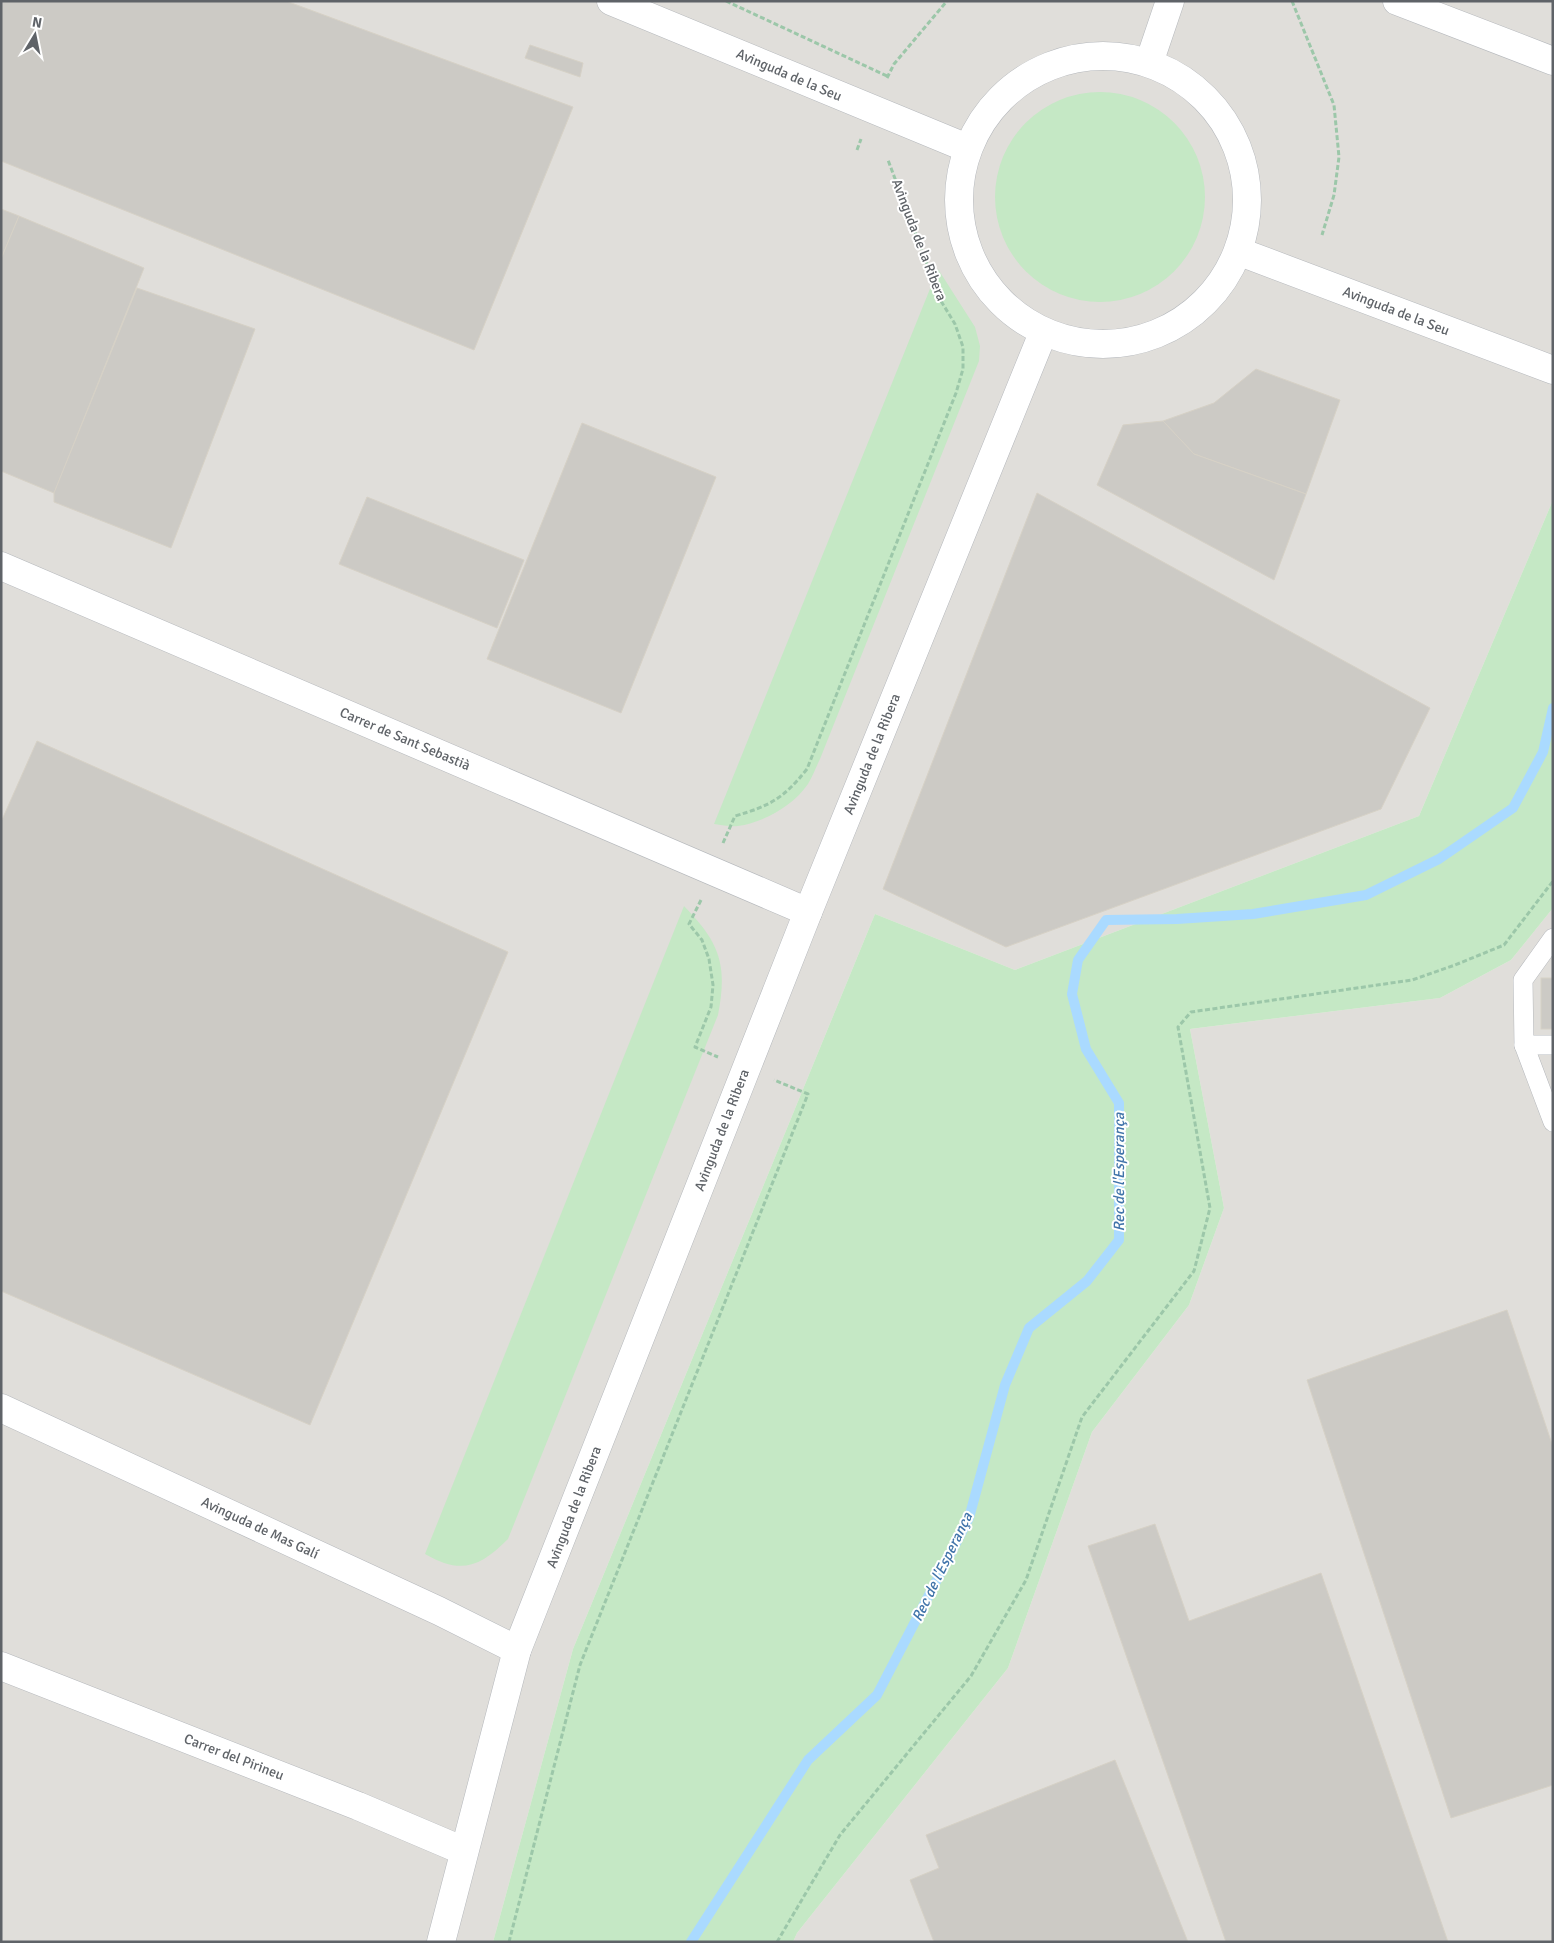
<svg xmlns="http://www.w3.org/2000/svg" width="1554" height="1943" font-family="Signika,sans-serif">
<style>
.industrial{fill:#e0deda}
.green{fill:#c5e8c5}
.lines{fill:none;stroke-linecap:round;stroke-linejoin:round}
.stream{stroke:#aadaff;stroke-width:10}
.building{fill:#cccac5;stroke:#d6d1c6}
.service-casing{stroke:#b5b8bc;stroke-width:20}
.minor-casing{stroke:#b5b8bc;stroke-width:29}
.tertiary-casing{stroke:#b5b8bc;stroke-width:29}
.path{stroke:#9cc7a9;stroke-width:3;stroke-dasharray:5 2.5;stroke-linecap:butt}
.service{stroke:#fff;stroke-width:19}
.minor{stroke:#fff;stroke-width:28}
.tertiary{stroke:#fff;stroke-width:28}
.labels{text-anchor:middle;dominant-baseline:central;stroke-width:4;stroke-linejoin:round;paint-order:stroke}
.street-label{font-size:14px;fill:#5f6368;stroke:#fff}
.water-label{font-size:15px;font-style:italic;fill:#4174aa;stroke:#fff}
</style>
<rect width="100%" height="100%" fill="#f1efe8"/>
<!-- industrial -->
<g class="industrial">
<path d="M1,1H1553V500L1419,816L1015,970L875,914L573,1649L493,1942H1Z"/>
<path d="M1553,908V1942H793L797,1933L1008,1668L1092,1432L1189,1305L1224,1208L1190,1029L1440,998L1511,960Z"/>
</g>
<!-- green -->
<g class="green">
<circle cx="1100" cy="197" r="105"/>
<path d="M938,269L975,327L980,346L979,361L820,759C816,767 813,776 808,784C793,806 764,822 738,826C731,827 722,825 714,824Z"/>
<path d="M1553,500V908L1511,960L1440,998L1190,1029L1224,1208L1189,1305L1092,1432L1008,1668L797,1933L793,1942H493L573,1649L875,914L1015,970L1419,816Z"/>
<path d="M684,906C719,942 728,964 718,1015L508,1539C480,1567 461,1575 425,1554Z"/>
</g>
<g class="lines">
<!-- stream -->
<path class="stream" d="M691,1942L808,1760L877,1695L969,1518L1005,1385L1029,1328L1087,1281L1119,1240V1103L1086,1049L1072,994L1078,960L1106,920L1177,919L1253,914L1366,895L1439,859L1513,808L1543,752L1553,708"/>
</g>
<!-- building -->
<g class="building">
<path d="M1,1H286L573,107L474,350L1,161Z"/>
<path d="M530,45L583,63L580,77L525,58Z"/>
<path d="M1,209L19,216L1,259Z"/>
<path d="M19,216L144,268L54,493L1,471V259Z"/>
<path d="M137,288L255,329L171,548L54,502V493Z"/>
<path d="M1256,369L1340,400L1306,494L1194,454L1163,421L1214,403Z"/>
<path d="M1163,421L1194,454L1306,494L1274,580L1097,485L1123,425Z"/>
<path d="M582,423L716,477L621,713L487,659Z"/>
<path d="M1037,493L1430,708L1381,809L1006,947L883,889Z"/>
<path d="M367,497L524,560L497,628L339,564Z"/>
<path d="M37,741L508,952L310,1425L1,1291V822Z"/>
<rect x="1541" y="978" width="12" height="51"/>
<path d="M1507,1310L1553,1447V1785L1451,1818L1307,1380Z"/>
<path d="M1155,1524L1189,1621L1321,1573L1448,1942H1226L1088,1546Z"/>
<path d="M1115,1760L1188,1942H934L910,1880L939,1868L926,1835Z"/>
</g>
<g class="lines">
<defs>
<g id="service">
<path d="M1553,938L1523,980L1524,1045L1553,1122"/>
<path d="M1524,1045H1553"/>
</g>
<g id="minor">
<path d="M1397,1L1553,61"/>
<path d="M1149,63L1170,1"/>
<path d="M1,566L808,912"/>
<path d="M1,1408L439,1611L517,1650"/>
<path d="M1,1666L358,1806L464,1851"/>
<path d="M441,1942L517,1650L808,912L1043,333"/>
</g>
<g id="tertiary">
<path d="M611,1L967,148"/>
<circle cx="1103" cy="200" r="144"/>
<path d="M1240,252L1553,370"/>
</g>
</defs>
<!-- service casing -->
<use href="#service" class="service-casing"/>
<!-- minor casing -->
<use href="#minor" class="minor-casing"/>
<!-- tertiary casing -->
<use href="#tertiary" class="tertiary-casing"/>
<!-- path -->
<g class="path">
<path d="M726,1L887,76"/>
<path d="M1292,1L1334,105L1339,157L1334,195L1322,235"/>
<path d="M887,78L894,64L947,1"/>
<path d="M857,150L861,139"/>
<path d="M723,843L735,816C770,806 784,798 807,769L956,393L963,369V347L955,324L941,301L888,160"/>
<path d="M701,900L689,924L702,940L709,959L713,985L711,1007L695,1047L718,1057"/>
<path d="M509,1942L580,1665L808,1094L774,1080"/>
<path d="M777,1942L840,1835L971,1676L1026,1580L1082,1417L1194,1271L1210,1208L1178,1027L1191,1012L1412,980L1455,965L1504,945L1553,881"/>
</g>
<!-- service -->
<use href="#service" class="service"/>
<!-- minor -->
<use href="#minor" class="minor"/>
<!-- tertiary -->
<use href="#tertiary" class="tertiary"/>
</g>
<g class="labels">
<!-- street labels -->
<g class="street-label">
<text transform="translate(789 75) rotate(23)">Avinguda de la Seu</text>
<text transform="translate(919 240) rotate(69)">Avinguda de la Ribera</text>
<text transform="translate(1396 311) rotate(21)">Avinguda de la Seu</text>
<text transform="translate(405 739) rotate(23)">Carrer de Sant Sebastià</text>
<text transform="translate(872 754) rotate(-68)">Avinguda de la Ribera</text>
<text transform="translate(722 1130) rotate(-69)">Avinguda de la Ribera</text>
<text transform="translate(574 1507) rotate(-69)">Avinguda de la Ribera</text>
<text transform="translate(260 1528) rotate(25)">Avinguda de Mas Galí</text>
<text transform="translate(234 1757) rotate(21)">Carrer del Pirineu</text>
</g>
<!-- water labels -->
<g class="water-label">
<text transform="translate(1119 1172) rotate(-90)">Rec de l'Esperança</text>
<text transform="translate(942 1567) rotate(-64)">Rec de l'Esperança</text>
</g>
</g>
<!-- border -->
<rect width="1554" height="1943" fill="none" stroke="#5f6368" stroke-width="5"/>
<!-- north arrow -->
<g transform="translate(35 35) rotate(10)" stroke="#ffffff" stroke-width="4" paint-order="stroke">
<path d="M0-4L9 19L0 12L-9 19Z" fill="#5f6368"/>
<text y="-8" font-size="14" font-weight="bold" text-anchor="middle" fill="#5f6368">N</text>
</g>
</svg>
